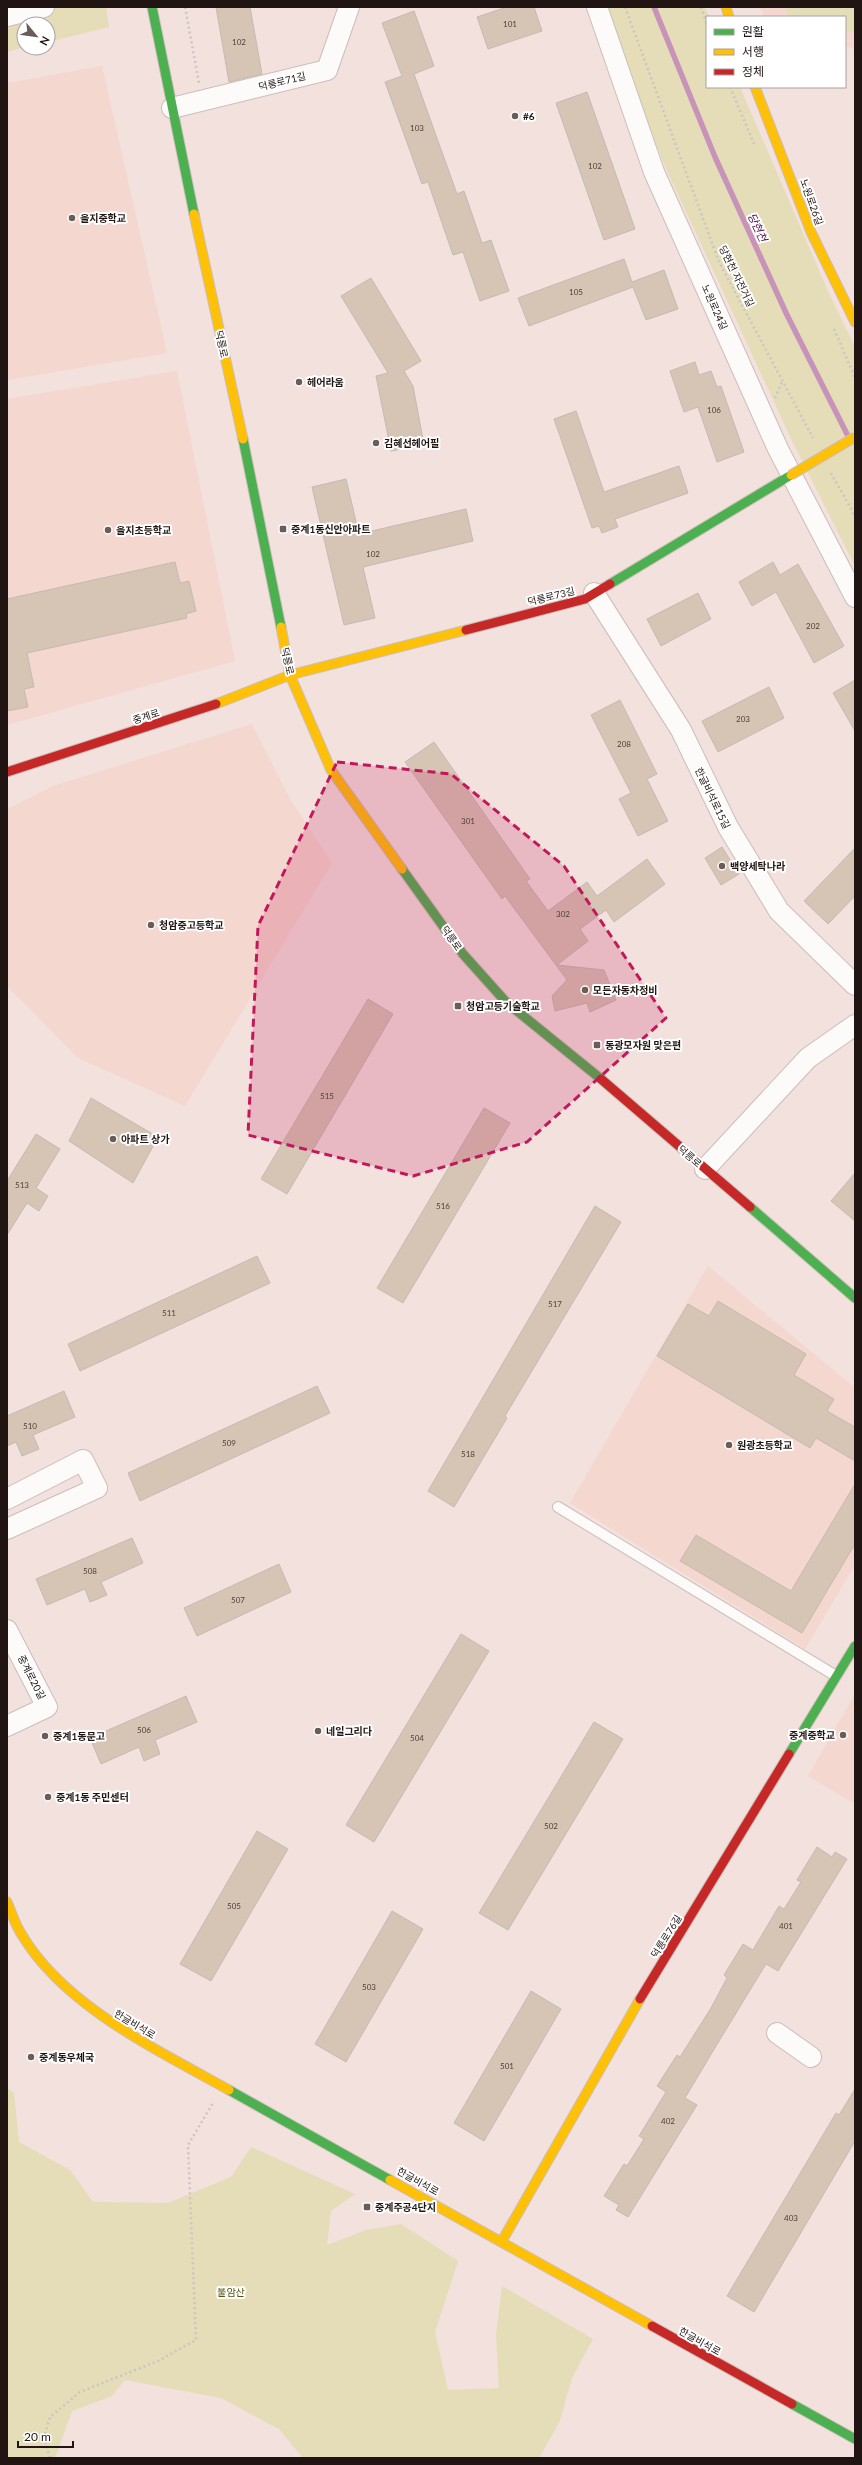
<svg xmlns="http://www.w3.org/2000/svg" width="862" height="2465" font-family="Lato,'Noto Sans KR',sans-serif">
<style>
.built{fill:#f4d7ce}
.green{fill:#e5dcb8}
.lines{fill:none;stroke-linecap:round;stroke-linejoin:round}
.stream{stroke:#c793b9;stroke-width:5.5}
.building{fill:#d6c4b4;stroke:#c5bab4}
.lane-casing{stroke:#cbbeba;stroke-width:12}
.street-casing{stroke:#cbbeba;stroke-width:22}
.fast-casing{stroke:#cbbeba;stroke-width:11}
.slow-casing{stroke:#cbbeba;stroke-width:11}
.jam-casing{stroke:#cbbeba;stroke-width:11}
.path{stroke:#cbc5c4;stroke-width:2.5;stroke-dasharray:2 3;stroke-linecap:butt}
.lane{stroke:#fdfafa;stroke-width:10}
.street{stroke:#fdfafa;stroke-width:20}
.fast{stroke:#4caf50;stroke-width:9}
.slow{stroke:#ffc107;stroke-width:9}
.jam{stroke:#c62828;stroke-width:9}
.slow-bridge-casing{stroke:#cbbeba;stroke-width:11;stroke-linecap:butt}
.slow-bridge{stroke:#ffc107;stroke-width:9}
.marked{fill:#c2185b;fill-opacity:0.2;stroke:#c2185b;stroke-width:3;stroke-dasharray:8 5;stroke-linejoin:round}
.poi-dot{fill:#6a5c59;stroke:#fff;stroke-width:1.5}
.labels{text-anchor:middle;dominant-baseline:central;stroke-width:4;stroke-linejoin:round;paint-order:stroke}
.number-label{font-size:8px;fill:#4e413a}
.street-label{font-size:10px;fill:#201512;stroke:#fff}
.poi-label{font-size:10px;font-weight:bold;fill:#201512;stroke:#fff;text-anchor:start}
.park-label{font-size:10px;fill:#57530d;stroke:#fff}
.water-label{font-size:11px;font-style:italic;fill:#4d0f47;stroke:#fff}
</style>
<rect width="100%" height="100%" fill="#f2e1dc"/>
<!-- built -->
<g class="built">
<path d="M760,7H855V49L845,46V17H769L763,15Z"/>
<path d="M102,66L167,353L7,380V83Z"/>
<path d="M177,371L235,661L7,725V399Z"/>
<path d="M252,724L290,799L332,863L185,1106L78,1058L7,986V809L53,786Z"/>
<path d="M708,1266L855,1388V1565L805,1649L570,1503Z"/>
<path d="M855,1694V1804L808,1776Z"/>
</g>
<!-- green -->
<g class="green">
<path d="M7,7H106L109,27L48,42V24H24V47L7,52Z"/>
<path d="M604,7H705L709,17H707V87H740L827,289L855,347V566L793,443L663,162Z"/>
<path d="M785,7H855V33L845,31V17H797L788,15Z"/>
<path d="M7,2088L14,2093L19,2142L70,2170L93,2202L168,2203L231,2177L251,2147L355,2194L331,2211L327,2245L366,2230L401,2224L458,2261L435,2332L448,2390L499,2388L496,2335L502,2286L593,2339L572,2378L559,2423L539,2458H303L279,2429L221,2398L125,2380L112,2396L72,2411L55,2458H7Z"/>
</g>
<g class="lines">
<!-- stream -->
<path class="stream" d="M654,7L715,157L787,315L848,436"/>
</g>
<!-- building -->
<g class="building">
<path d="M216,7H250L262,74L229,82Z"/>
<path d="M507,7H534L542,31L488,49L477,17Z"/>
<path d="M414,11L434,66L414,74L457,194L464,191L482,243L491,240L509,291L480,301L463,252L453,255L428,182L422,184L385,82L402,76L382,23Z"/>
<path d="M587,92L635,229L604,240L556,103Z"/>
<path d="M624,259L632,282L664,270L678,309L646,320L633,287L529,326L518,298Z"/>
<path d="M371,278L421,361L404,371L413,386L424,445L391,451L376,376L388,373L341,296Z"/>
<path d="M695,362L699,375L711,371L717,387L721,386L744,452L717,462L698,407L684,412L670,371Z"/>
<path d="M576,411L604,492L679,466L688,493L615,519L618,527L602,533L599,526L592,528L554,419Z"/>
<path d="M346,479L359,534L466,509L473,541L363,567L375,618L344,625L312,487Z"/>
<path d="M175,562L180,583L189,581L196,611L186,614L187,618L27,653L34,687L24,689L28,707L7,711V599Z"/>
<path d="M773,562L780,575L798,564L844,646L814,663L776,592L752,606L739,582Z"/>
<path d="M698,593L711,619L661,646L647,619Z"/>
<path d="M855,680V731L833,693Z"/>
<path d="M769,687L784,718L718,752L702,721Z"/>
<path d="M620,700L657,774L647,779L668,821L638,836L619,799L631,793L591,715Z"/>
<path d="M434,742L530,879L526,881L548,911L587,882L597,896L647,859L665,884L614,922L606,910L580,929L588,941L557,965L604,970L616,1000L590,1012L587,1003L555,1011L552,996L567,980L505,896L502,899L405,762Z"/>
<path d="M722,847L739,874L721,885L705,858Z"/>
<path d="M855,848V896L828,924L804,901Z"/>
<path d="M368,999L393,1014L287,1194L261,1179Z"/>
<path d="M91,1098L158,1137L133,1183L69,1141Z"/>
<path d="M484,1108L510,1123L403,1303L377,1288Z"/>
<path d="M36,1134L60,1149L36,1188L48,1196L39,1211L27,1203L7,1235V1181Z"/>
<path d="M855,1173V1221L831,1201Z"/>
<path d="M595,1206L621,1222L505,1416L507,1418L454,1507L428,1491Z"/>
<path d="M257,1256L270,1283L80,1371L68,1344Z"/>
<path d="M718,1301L806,1354L794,1375L834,1399L827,1411L855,1427V1461L816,1438L810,1448L657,1356L688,1304L709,1316Z"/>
<path d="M317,1386L330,1413L140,1501L128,1473Z"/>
<path d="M64,1391L75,1417L33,1435L39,1449L22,1456L16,1442L7,1446V1416Z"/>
<path d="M855,1484V1544L802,1633L680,1561L696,1535L791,1591Z"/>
<path d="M132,1538L143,1563L101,1582L107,1595L90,1602L85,1589L47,1605L36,1579Z"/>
<path d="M279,1564L291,1592L197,1636L184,1608Z"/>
<path d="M461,1634L489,1651L374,1842L346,1825Z"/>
<path d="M186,1696L197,1722L155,1740L160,1754L144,1761L139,1747L101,1764L90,1738Z"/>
<path d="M594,1722L623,1739L508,1930L479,1913Z"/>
<path d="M257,1831L288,1849L211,1981L180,1964Z"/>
<path d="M817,1847L832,1857L835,1852L847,1859L778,1971L766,1964L719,2041L685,2098L697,2105L628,2217L616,2210L619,2205L604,2196L624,2164L627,2166L644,2139L639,2136L666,2092L657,2086L677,2055L680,2057L711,2008L727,1978L724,1975L743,1944L753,1950L779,1906L784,1909L801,1882L797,1880Z"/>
<path d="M392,1911L423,1929L346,2062L315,2044Z"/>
<path d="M531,1991L561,2009L484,2141L454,2123Z"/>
<path d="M855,2089V2141L754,2312L727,2296L836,2113L839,2115Z"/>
</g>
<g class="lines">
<defs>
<path id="lane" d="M558,1507L836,1676"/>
<g id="street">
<path d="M597,7L654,172L778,449L855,597"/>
<path d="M7,16L44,7"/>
<path d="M172,108L327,70L349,7"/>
<path d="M594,593L681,730L728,827L779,911L855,985"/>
<path d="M705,1169L808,1058L855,1025"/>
<path d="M7,1499L83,1460L97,1488L7,1529"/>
<path d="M7,1630L47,1707L7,1726"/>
<path d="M777,2033L811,2057"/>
</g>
<g id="fast">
<path d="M152,7L194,214"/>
<path d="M243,439L281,627"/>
<path d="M610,584L791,475"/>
<path d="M402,869L463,954L506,1002L601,1079"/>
<path d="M750,1207L855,1298"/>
<path d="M789,1754L855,1646"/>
<path d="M229,2090L390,2180"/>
<path d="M792,2404L855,2439"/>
</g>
<g id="slow">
<path d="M726,7L729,17"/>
<path d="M755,87L811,232L855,322"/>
<path d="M194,214L243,439"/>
<path d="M281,627L290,675L331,770L402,869"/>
<path d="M216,704L290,675L466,630"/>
<path d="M7,1902C12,1913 15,1925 22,1935C65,2007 158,2050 229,2090"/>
<path d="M390,2180L652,2326"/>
<path d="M502,2241L640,1999"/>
</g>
<g id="jam">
<path d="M466,630L585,599L610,584"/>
<path d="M7,772L216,704"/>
<path d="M601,1079L750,1207"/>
<path d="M640,1999L789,1754"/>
<path d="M652,2326L792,2404"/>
</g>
</defs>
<!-- lane casing -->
<use href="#lane" class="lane-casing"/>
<!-- street casing -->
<use href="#street" class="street-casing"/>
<!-- fast casing -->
<use href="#fast" class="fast-casing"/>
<!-- slow casing -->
<use href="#slow" class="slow-casing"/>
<!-- jam casing -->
<use href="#jam" class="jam-casing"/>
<!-- path -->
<g class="path">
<path d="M185,7L199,83"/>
<path d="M625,7L719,262L813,438"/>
<path d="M701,7L707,25"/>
<path d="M730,87L755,146"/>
<path d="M834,329L855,378"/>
<path d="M775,398L782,382"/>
<path d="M831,473L855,516"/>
<path d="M50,2458L44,2437L50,2417L80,2392L158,2361L196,2340L188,2145L213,2103"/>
</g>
<!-- lane -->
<use href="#lane" class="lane"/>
<!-- street -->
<use href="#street" class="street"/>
<!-- fast -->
<use href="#fast" class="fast"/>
<!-- slow -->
<use href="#slow" class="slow"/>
<!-- jam -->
<use href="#jam" class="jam"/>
<defs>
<path id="slow-bridge" d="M791,475L855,437"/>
</defs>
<!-- slow-bridge casing -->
<use href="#slow-bridge" class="slow-bridge-casing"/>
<!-- slow-bridge -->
<use href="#slow-bridge" class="slow-bridge"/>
</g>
<!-- marked area -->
<path class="marked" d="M337,762L451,774L564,866L666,1018L527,1142L413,1176L248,1135L258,926Z"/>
<!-- markers -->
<g class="poi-dot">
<circle cx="515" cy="116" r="4"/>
<circle cx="72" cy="218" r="4"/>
<circle cx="299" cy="382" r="4"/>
<circle cx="376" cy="443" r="4"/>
<rect x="279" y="525" width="8" height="8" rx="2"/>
<circle cx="108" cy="530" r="4"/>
<circle cx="722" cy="866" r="4"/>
<circle cx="151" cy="925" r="4"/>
<circle cx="585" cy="990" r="4"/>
<rect x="454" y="1002" width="8" height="8" rx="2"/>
<rect x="593" y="1041" width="8" height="8" rx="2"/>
<circle cx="113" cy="1139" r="4"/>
<circle cx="729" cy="1445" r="4"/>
<circle cx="318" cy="1731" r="4"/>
<circle cx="843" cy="1735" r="4"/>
<circle cx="45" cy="1736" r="4"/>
<circle cx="48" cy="1797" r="4"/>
<circle cx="31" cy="2057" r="4"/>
<rect x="363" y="2203" width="8" height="8" rx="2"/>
</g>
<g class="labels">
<!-- number labels -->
<g class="number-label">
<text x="510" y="24">101</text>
<text x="239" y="42">102</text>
<text x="417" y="128">103</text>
<text x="595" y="166">102</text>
<text x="576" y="292">105</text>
<text x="714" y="410">106</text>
<text x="373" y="554">102</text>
<text x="813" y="626">202</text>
<text x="743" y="719">203</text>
<text x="624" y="744">208</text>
<text x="468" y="821">301</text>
<text x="563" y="914">302</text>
<text x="327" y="1096">515</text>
<text x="22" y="1185">513</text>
<text x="443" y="1206">516</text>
<text x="555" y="1304">517</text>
<text x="169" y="1313">511</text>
<text x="30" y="1426">510</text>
<text x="229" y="1443">509</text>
<text x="468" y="1454">518</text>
<text x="90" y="1571">508</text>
<text x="238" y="1600">507</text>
<text x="144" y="1730">506</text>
<text x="417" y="1738">504</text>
<text x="551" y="1826">502</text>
<text x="234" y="1906">505</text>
<text x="786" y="1926">401</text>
<text x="369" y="1987">503</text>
<text x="507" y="2066">501</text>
<text x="668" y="2121">402</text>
<text x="791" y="2218">403</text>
</g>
<!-- street labels -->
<g class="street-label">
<text transform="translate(282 81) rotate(-14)">덕릉로71길</text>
<text transform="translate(812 202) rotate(70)">노원로26길</text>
<text transform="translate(737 276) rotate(64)">당현천 자전거길</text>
<text transform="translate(715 307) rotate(66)">노원로24길</text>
<text transform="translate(222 344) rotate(78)">덕릉로</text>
<text transform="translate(551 596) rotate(-14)">덕릉로73길</text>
<text transform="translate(288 661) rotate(78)">덕릉로</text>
<text transform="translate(146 716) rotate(-18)">중계로</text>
<text transform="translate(713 798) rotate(64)">한글비석로15길</text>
<text transform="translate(452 938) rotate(55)">덕릉로</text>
<text transform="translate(690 1156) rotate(41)">덕릉로</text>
<text transform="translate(32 1677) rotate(63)">중계로20길</text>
<text transform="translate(666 1936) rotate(-58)">덕릉로76길</text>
<text transform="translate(135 2024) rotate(31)">한글비석로</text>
<text transform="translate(418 2181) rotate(29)">한글비석로</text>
<text transform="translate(700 2341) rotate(29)">한글비석로</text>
</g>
<!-- poi labels -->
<g class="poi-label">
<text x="523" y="116">#6</text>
<text x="80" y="218">을지중학교</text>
<text x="307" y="382">헤어라움</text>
<text x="384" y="443">김혜선헤어필</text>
<text x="291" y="529">중계1동신안아파트</text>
<text x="116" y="530">을지초등학교</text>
<text x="730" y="866">백양세탁나라</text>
<text x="159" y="925">청암중고등학교</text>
<text x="593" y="990">모든자동차정비</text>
<text x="466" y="1006">청암고등기술학교</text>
<text x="605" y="1045">동광모자원 맞은편</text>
<text x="121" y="1139">아파트 상가</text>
<text x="737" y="1445">원광초등학교</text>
<text x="326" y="1731">네일그리다</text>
<text x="835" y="1735" text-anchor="end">중계중학교</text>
<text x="53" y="1736">중계1동문고</text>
<text x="56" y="1797">중계1동 주민센터</text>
<text x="39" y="2057">중계동우체국</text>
<text x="375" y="2207">중계주공4단지</text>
</g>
<!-- park labels -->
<g class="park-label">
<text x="231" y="2292">불암산</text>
</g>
<!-- water labels -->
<g class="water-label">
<text transform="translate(758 227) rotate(65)">당현천</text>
</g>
</g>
<!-- border -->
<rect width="862" height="2465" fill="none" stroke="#201512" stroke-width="16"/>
<!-- legend -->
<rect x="706" y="16" width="140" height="72" fill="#ffffff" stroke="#a6a1a0"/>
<rect x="714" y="29" width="20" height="6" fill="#4caf50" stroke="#a6a1a0"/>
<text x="742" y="36" font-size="12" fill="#201512">원활</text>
<rect x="714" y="49" width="20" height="6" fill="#ffc107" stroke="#a6a1a0"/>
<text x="742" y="56" font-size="12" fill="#201512">서행</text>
<rect x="714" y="69" width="20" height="6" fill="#c62828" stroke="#a6a1a0"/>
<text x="742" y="76" font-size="12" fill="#201512">정체</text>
<!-- north arrow -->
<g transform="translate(36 36) rotate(119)"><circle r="19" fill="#ffffff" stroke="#a6a1a0"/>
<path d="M0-3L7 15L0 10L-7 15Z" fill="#6a5c59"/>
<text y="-6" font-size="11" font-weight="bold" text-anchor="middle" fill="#201512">N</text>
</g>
<!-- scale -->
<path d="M18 2441v6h55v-6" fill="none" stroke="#201512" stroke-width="2"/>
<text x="24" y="2441" font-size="12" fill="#201512" stroke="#ffffff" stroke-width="3" paint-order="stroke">20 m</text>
</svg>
